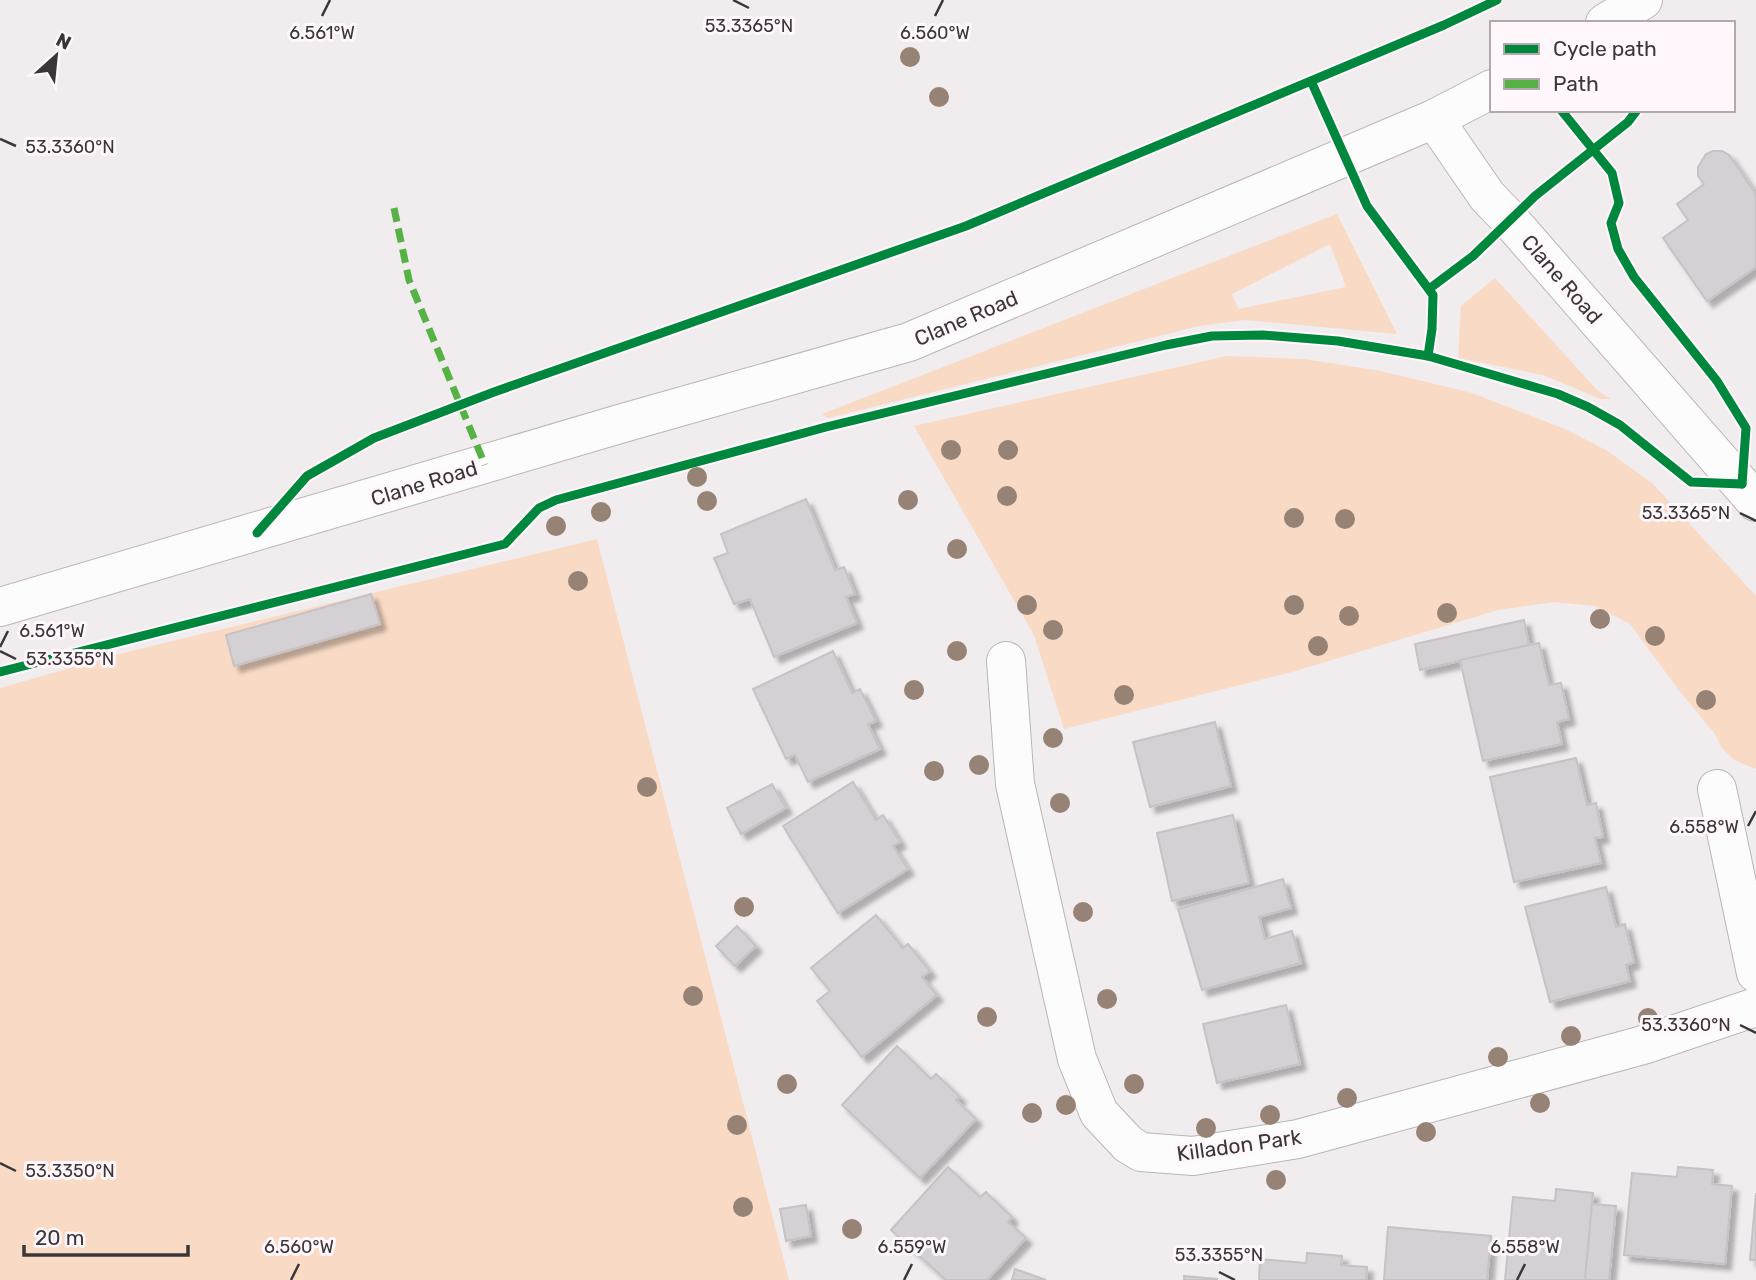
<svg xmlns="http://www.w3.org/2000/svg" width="1756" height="1280" font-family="Rubik,sans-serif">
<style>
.green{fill:#f9dac5;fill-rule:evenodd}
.building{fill:#d4d0d3;stroke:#c6c2c5;stroke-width:2;filter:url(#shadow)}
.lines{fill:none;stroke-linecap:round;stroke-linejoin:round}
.minor-casing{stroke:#b9b6b7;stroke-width:40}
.major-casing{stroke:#b9b6b7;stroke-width:40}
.minor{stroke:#fdfcfc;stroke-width:38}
.major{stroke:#fdfcfc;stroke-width:38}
.quiet{stroke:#57b246;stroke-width:7;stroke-dasharray:14 7;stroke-linecap:butt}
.cycleway-casing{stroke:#fff7fb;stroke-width:13}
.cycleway{stroke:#00873e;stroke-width:9}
.tree{fill:#968376}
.ticks{fill:none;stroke:#3b3739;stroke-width:2.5}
.labels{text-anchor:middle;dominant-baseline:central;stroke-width:6;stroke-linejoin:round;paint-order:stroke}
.street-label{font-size:21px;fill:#3b3739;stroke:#fff7fb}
.ticks-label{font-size:18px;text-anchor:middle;fill:#3b3739;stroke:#fff7fb;stroke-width:6;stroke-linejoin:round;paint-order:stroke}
</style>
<defs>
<filter id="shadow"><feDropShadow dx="6" dy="6" stdDeviation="2" flood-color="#0004"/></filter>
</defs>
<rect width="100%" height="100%" fill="#f1ecee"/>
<!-- green -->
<g class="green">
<path d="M1337,214L1397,334L1245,320L1199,326L828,418L822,414ZM1330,244L1346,287L1238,309L1232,294Z"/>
<path d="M1495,278L1597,390L1611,399H1601L1543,375L1458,358L1461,306Z"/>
<path d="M1227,356L1304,359L1381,371L1472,393L1565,429L1606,450L1652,483L1756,596V769L1734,760L1722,748L1715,734L1678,689L1630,624L1595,606L1555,602L1498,610L1292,672L1064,729L1034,635L914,426Z"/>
<path d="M597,539L789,1280H0V688L123,653Z"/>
</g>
<!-- building -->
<g class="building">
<path d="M1713,151H1722L1729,155L1756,194V267L1707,301L1663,238L1688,220L1677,204L1704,184L1698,176V167L1706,154Z"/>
<path d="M806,499L835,570L844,567L855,594L846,597L857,623L774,657L750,599L734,604L714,558L728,553L721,534Z"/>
<path d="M371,594L380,624L234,666L226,635Z"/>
<path d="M1524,620L1529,645L1420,670L1415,644Z"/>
<path d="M1539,643L1549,685L1561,683L1569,719L1557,722L1562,744L1483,761L1460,660Z"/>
<path d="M833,651L852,693L860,689L876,721L868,724L880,749L808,782L795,755L786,759L753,689Z"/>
<path d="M1215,722L1231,786L1150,807L1133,742Z"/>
<path d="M1576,758L1587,805L1596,803L1603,837L1595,838L1601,863L1514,882L1490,777Z"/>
<path d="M853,782L876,820L883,815L900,842L893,846L908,869L838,913L783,826Z"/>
<path d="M772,784L786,808L741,834L727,808Z"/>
<path d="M1233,815L1249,883L1172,901L1157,833Z"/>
<path d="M1283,879L1291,908L1259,917L1265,939L1292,931L1301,963L1202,990L1178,909Z"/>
<path d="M1606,887L1616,927L1625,924L1634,962L1626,965L1630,981L1550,1002L1525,907Z"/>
<path d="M876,915L903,948L908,944L930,971L922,977L937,995L862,1057L817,1001L830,991L811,968Z"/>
<path d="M737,926L756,946L735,966L716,946Z"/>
<path d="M1286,1005L1300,1064L1217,1083L1203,1024Z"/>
<path d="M897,1046L931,1079L936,1074L960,1097L956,1100L976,1119L920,1178L842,1105Z"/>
<path d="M948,1167L980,1197L986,1192L1012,1217L1008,1222L1026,1238L987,1280H946L891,1230Z"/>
<path d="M1678,1167L1713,1170L1712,1184L1732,1186L1725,1264L1624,1255L1632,1173L1677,1177Z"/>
<path d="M1556,1189L1593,1193L1585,1280H1505L1513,1197L1555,1201Z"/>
<path d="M1756,1193V1260H1750Z"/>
<path d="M1592,1204L1616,1206L1609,1280H1585Z"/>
<path d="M806,1205L811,1236L786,1241L780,1209Z"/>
<path d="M1388,1227L1491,1236L1487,1280H1384Z"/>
<path d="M1307,1253L1342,1256L1341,1265L1367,1267L1366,1280H1259L1260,1259L1306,1263Z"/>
<path d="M1015,1269L1046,1280H1012Z"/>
<path d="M1184,1276L1217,1279V1280H1184Z"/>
</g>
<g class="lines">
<defs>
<g id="minor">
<path d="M1605,23L1643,0"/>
<path d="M1434,119L1492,89"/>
<path d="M1006,661L1015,784L1077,1059L1099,1113L1128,1144L1141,1152L1193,1156L1298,1139L1643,1045L1756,1007"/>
<path d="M1717,789L1756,973"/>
</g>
<path id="major" d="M0,607L623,423L909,342L1434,119L1487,196L1510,220L1756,502"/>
</defs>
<!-- minor casing -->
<use href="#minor" class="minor-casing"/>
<!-- major casing -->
<use href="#major" class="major-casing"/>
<!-- minor -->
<use href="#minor" class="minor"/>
<!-- major -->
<use href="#major" class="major"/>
<!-- quiet -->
<path class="quiet" d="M394,208L409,280L485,465"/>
<defs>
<g id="cycleway">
<path d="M1311,81L1367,206L1433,295L1432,329L1428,356"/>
<path d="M1561,110L1612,173L1619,203L1611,223L1618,249L1634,277L1717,381L1746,428L1742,484"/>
<path d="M1429,289L1473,256L1535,196L1628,122L1637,110"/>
<path d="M257,533L307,476L374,438L494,392L966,226L1444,25L1497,0"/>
<path d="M0,672L505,544L539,508L556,500L826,427L1166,345L1212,336L1263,335L1338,341L1428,356L1558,394L1588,407L1620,425L1691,482L1742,484"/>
</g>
</defs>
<!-- cycleway casing -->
<use href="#cycleway" class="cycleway-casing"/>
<!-- cycleway -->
<use href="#cycleway" class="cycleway"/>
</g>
<!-- trees -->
<g class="tree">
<circle cx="910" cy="57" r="10"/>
<circle cx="939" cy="97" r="10"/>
<circle cx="951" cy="450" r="10"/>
<circle cx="1008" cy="450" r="10"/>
<circle cx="697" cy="477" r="10"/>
<circle cx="1007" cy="496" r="10"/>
<circle cx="908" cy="500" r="10"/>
<circle cx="707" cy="501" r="10"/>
<circle cx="601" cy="512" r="10"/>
<circle cx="1294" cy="518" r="10"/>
<circle cx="1345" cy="519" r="10"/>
<circle cx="556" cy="526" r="10"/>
<circle cx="957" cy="549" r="10"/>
<circle cx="578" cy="581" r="10"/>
<circle cx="1027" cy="605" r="10"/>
<circle cx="1294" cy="605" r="10"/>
<circle cx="1447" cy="613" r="10"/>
<circle cx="1349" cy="616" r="10"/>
<circle cx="1600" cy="619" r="10"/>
<circle cx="1053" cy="630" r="10"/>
<circle cx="1655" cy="636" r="10"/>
<circle cx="1318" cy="646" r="10"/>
<circle cx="957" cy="651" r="10"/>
<circle cx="914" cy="690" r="10"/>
<circle cx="1124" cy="695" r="10"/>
<circle cx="1706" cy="700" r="10"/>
<circle cx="1053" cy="738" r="10"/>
<circle cx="979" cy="765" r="10"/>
<circle cx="934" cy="771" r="10"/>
<circle cx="647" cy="787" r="10"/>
<circle cx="1060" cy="803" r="10"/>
<circle cx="744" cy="907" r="10"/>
<circle cx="1083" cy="912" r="10"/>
<circle cx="693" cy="996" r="10"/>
<circle cx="1107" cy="999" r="10"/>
<circle cx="987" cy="1017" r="10"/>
<circle cx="1648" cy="1018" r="10"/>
<circle cx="1571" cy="1036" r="10"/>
<circle cx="1498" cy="1057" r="10"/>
<circle cx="787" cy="1084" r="10"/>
<circle cx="1134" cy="1084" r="10"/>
<circle cx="1347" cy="1098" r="10"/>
<circle cx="1540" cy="1103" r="10"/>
<circle cx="1066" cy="1105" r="10"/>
<circle cx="1032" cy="1113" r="10"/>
<circle cx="1270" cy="1115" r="10"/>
<circle cx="737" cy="1125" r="10"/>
<circle cx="1206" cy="1128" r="10"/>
<circle cx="1426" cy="1132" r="10"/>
<circle cx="1276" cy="1180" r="10"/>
<circle cx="743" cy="1207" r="10"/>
<circle cx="852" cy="1229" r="10"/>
</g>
<!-- ticks -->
<path class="ticks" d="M733,0L749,8M322,16L330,0M935,16L943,0M0,139L16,146M1740,513L1756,521M0,647L8,631M0,651L16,659M1748,826L1756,811M1740,1025L1756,1033M0,1163L16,1171M1219,1272L1235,1280M291,1280L299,1264M904,1280L912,1264M1517,1280L1525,1264"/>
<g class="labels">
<!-- street labels -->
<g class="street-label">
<text transform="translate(1562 279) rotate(49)">Clane Road</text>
<text transform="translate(966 318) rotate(-23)">Clane Road</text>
<text transform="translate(424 483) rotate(-17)">Clane Road</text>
<text transform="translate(1239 1145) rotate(-8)">Killadon Park</text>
</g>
</g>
<g class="ticks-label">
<text x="749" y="32">53.3365°N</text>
<text x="322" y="39">6.561°W</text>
<text x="935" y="39">6.560°W</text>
<text x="70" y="153">53.3360°N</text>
<text x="1686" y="519">53.3365°N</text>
<text x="52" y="637">6.561°W</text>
<text x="70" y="665">53.3355°N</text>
<text x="1704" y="833">6.558°W</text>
<text x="1686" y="1031">53.3360°N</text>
<text x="70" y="1177">53.3350°N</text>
<text x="299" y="1253">6.560°W</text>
<text x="912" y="1253">6.559°W</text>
<text x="1525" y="1253">6.558°W</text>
<text x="1219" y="1261">53.3355°N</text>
</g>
<!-- legend -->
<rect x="1490" y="21" width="245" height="91" fill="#fff7fb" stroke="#b1aaad" stroke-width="2"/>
<rect x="1504" y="44" width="35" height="10" fill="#00873e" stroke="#b1aaad" stroke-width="2"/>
<text x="1553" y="56" font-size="21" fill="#3b3739">Cycle path</text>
<rect x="1504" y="79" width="35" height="10" fill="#57b246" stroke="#b1aaad" stroke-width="2"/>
<text x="1553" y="91" font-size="21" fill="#3b3739">Path</text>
<!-- north arrow -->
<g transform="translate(56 56) rotate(27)" stroke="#fff7fb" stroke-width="5" paint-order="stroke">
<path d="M0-5L12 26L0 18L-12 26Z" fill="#3b3739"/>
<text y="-10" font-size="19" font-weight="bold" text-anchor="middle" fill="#3b3739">N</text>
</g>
<!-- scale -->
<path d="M24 1245v10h164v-10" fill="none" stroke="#3b3739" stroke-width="3.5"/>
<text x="35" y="1245" font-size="21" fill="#3b3739" stroke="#fff7fb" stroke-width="5" paint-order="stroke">20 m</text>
</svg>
